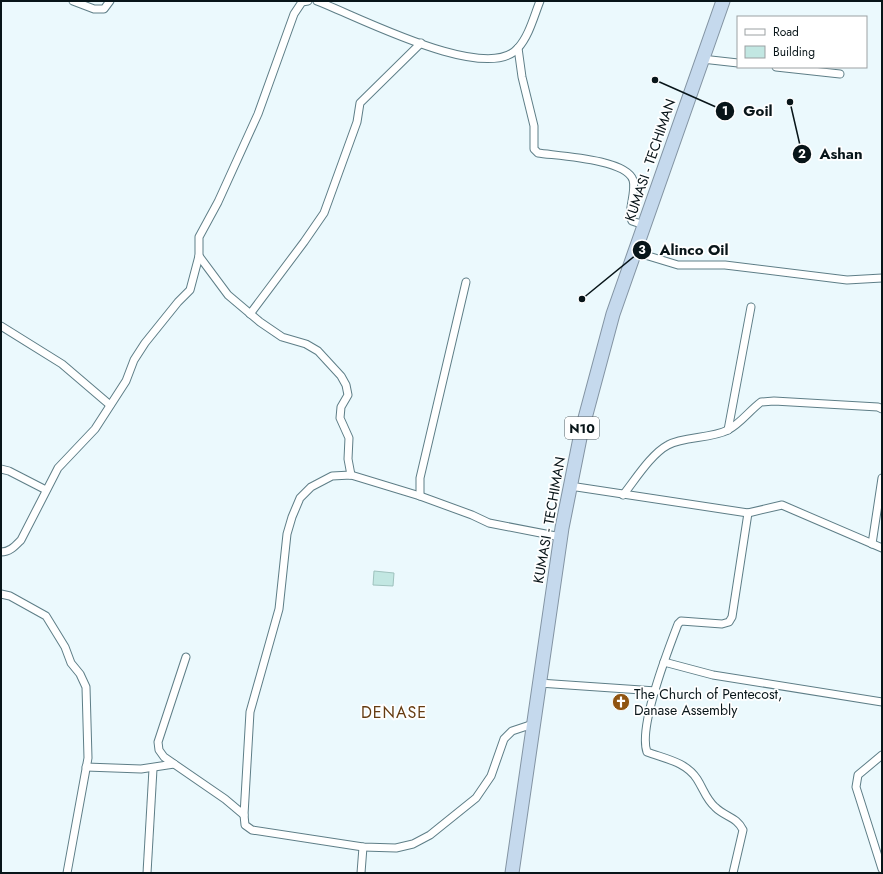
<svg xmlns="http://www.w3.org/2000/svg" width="883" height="874" font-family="Jost,sans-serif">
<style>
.building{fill:#c2e7e2;stroke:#9fc2be}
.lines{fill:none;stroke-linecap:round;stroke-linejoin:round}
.street-casing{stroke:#5e7e87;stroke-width:9}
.highway-casing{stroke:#8394a3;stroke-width:15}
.street{stroke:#fff;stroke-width:7}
.highway{stroke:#c5d9ed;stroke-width:13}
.labels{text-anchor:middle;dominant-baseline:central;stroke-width:3.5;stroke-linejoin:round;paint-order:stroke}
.shield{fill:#fff;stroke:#525b5e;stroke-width:1}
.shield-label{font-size:13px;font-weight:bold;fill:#081519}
.street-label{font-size:14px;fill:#081519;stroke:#fff}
.poi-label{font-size:14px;fill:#081519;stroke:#fff;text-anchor:start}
.quarter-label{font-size:16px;letter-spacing:1px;fill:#653c11;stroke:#fff}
.leader{fill:none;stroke:#081519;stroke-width:1.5}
.callout-dot{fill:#081519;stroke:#fff;stroke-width:1.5}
.mark-label{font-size:12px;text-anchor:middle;font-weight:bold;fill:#fff}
.callout-label{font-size:15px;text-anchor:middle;font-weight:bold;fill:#081519;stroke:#fff;stroke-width:3.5;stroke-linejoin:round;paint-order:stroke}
</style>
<rect width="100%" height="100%" fill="#ebf9fd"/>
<!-- building -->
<path class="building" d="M374,571L394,573L393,586L373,585Z"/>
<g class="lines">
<defs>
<g id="street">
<path d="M73,1L94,9H104L110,1"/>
<path d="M317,1C355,15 487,85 518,48C529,36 534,16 540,1"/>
<path d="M518,48L522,77L534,126V149L538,153C558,156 626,159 633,180C636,189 630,206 630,216L632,221L644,225"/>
<path d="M702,59L738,63"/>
<path d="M776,67L840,74"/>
<path d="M635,252L678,265H725L847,280L882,278"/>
<path d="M199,256L228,295L260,322L282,337L306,344L318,351L341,376L346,385L348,395L341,407L340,418L349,438L348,459L351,475"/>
<path d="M250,314L304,242L324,213L357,122L360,103L421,43"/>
<path d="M1,326L62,364L110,405"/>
<path d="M728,430L751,307"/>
<path d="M1,469L9,471L46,490"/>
<path d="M570,486L748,513L782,505L882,548"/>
<path d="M623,495C635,480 651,454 668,445C684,436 710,439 728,430C741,423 749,411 761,402L774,401L878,407L882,409"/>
<path d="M420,496V478L466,282"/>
<path d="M872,544L882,478"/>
<path d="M1,552C10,552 15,546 21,540L58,468L95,429L126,381L134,360L145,343L178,302L190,290L199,256V237L218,202L258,114L294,14L302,2L308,1"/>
<path d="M1,594L10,596L46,616L65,647L71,663L80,674L86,687L88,758L67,873"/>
<path d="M186,657L158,742L159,750L164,757L225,799L244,815"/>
<path d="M664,662L713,675L882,702"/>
<path d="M539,683L656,691"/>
<path d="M533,724L512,731L504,739L491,776L476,798L430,835L413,844L396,848L363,847L252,830L245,825L244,815L250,712L279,609L287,534L292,517L300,498L311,487L332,476L351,475L420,496L472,515L489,523L561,537"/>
<path d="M882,755L858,775L856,787L882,869"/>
<path d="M86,767L141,769L174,764"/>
<path d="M147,873L153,769"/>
<path d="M361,873L363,847"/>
<path d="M733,873L743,830C737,817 725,817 715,807C706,799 704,790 697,779C686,762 666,759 647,752C638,727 668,650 678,624L681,621L722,624L729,622L732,617L748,513"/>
</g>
<path id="highway" d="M512,873L562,528L581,433L613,314L723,1"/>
</defs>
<!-- street casing -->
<use href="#street" class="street-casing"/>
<!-- highway casing -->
<use href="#highway" class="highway-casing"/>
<!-- street -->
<use href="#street" class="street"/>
<!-- highway -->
<use href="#highway" class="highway"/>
</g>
<!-- icons -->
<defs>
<symbol id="church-disc" viewBox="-11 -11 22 22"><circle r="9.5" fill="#8f5411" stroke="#fff"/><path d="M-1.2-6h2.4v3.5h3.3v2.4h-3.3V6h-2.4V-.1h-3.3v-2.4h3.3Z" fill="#fff"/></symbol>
</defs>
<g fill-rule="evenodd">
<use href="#church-disc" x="611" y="692" width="20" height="20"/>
</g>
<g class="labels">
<!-- shield labels -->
<rect class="shield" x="565" y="417" width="34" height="22" rx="3"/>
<g class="shield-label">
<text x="582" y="428">N10</text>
</g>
<!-- street labels -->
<g class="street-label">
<text transform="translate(650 160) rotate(-71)">KUMASI - TECHIMAN</text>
<text transform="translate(549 520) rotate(-80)">KUMASI - TECHIMAN</text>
</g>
<!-- poi labels -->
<g class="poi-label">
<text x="634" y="694">The Church of Pentecost,<tspan x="634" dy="16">Danase Assembly</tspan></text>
</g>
<!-- quarter labels -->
<g class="quarter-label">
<text x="394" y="712">DENASE</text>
</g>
</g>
<!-- callouts -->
<path class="leader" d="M655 80L725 111M790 102L802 154M582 299L642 250"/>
<g class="callout-dot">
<circle cx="655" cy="80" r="4"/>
<circle cx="790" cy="102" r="4"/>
<circle cx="582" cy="299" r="4"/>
<circle cx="725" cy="111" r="10"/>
<circle cx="802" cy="154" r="10"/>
<circle cx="642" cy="250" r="10"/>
</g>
<g class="mark-label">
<text x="725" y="115">1</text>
<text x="802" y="158">2</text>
<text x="642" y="254">3</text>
</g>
<g class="callout-label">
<text x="758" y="116">Goil</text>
<text x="841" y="159">Ashan</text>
<text x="694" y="255">Alinco Oil</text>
</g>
<!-- border -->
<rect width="883" height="874" fill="none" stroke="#081519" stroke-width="4"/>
<!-- legend -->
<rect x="737" y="16" width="130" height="52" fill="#ffffff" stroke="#9ca1a3"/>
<rect x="745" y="29" width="20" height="6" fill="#ffffff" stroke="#9ca1a3"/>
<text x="773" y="36" font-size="12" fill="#081519">Road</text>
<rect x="745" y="46" width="20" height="12" fill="#c2e7e2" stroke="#9ca1a3"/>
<text x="773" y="56" font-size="12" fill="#081519">Building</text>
</svg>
